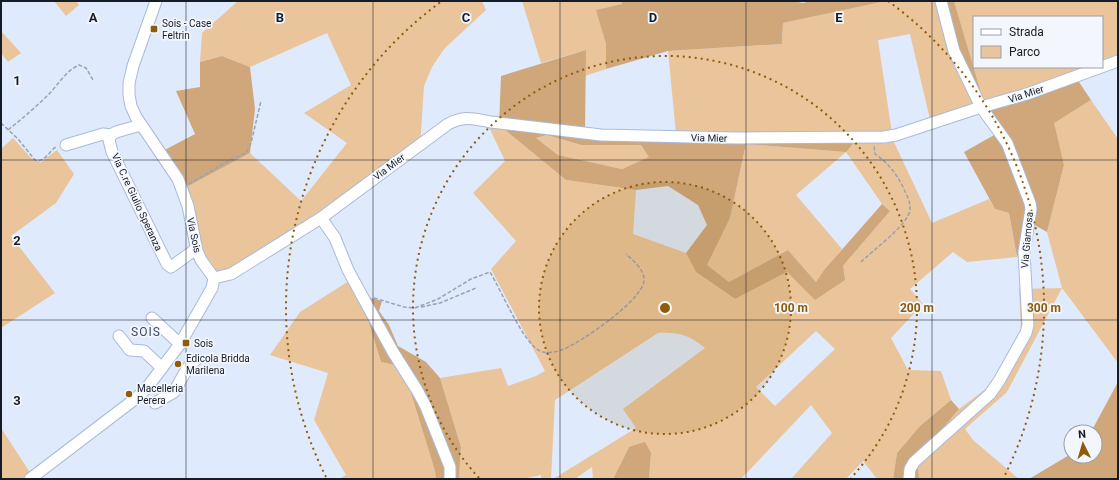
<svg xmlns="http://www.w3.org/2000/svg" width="1119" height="480" font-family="Roboto,sans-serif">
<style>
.green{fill:#eac59b;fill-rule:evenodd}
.forest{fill:#cfa77a;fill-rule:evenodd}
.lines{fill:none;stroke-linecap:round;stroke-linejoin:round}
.minor-casing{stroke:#a9bad9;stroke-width:13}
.path{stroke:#98a2b2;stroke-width:1.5;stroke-dasharray:4 2;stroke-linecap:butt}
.minor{stroke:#fff;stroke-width:11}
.grid{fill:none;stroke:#151c27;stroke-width:1;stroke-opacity:0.55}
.ring{fill:none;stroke:#8e5b0a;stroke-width:2;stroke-dasharray:2 4}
.poi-dot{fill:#8e5b0a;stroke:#f3f7fd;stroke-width:1.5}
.labels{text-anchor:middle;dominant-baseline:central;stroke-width:3.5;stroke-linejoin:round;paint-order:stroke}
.poi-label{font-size:10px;fill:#151c27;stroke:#f3f7fd;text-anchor:start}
.street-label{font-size:10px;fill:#151c27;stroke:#f3f7fd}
.quarter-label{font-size:12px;letter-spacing:1px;fill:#3a4862;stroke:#f3f7fd}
.grid-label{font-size:13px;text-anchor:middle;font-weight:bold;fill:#151c27;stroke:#f3f7fd;stroke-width:3.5;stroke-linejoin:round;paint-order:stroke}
.centre{fill:#8e5b0a;stroke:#f3f7fd;stroke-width:2}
.ring-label{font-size:12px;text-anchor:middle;font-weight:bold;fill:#8e5b0a;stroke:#f3f7fd;stroke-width:3.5;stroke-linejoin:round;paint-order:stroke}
</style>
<rect width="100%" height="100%" fill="#dfeafd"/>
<!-- green -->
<g class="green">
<path d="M54,1H76L79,5L66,16Z"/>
<path d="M238,1H482L486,10L444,49L432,67L424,86L420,147L231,276L211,278L181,190L250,153L301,201L347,143L304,113L351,85L327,33L250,67L222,56L200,62L202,33Z"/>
<path d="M522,1H622L623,4L597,10L606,44V69L585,76L586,50L541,63Z"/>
<path d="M886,1H940L980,89L954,1H1118V65L932,128L910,34L878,40L893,140L932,223L989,199L995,209L1009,213L1017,257L967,262L953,252L910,289L923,304L891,338L908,370L941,371L951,400L920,426L897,453L893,479H877L863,461L846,479H791L832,433L811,405L741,479H649L651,453L629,447L613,479H593L592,467L575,479H553L636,428L623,409L705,348C689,335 679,332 658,333L555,400L551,479H541V475L523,479H459L461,447L440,378L501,368L508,386L536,376L545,371L491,269L516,241L473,193L505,161L487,123L499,125L566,180L636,190L633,234L686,253L696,272L735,299L787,272L815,299L890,211L882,204L846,152L796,195L842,249L816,282L788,250L729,282L706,265L730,218L746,144L846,152L676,134L668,51L782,44L783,23ZM974,17H1102V67H974ZM816,331L835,349L775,406L756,387Z"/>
<path d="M1,31L21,53L8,62L1,53Z"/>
<path d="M1091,100L1118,139V363L1062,288L1007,392L965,429L973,440L1019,479H919L916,459L959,409L991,385L1021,330L1019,289L1062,288L1047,232L1064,165L1053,123Z"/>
<path d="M547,135L581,145H641L650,157L622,169L558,155L536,138Z"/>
<path d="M13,138L31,158L41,162L57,150L74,174L56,203L11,236L55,293L1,328V149Z"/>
<path d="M352,279L360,295L381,362L403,367L435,471L436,479H339L346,475L314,420L328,373L270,355L300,312Z"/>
<path d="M1,428L31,474L25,479H1Z"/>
</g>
<!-- forest -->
<g class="forest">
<path d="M622,1H793L803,3L811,1H886L783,23L782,44L668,51L606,69V44L596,10L622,4Z"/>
<path d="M940,1H954L980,89L964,86Z"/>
<path d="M586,50L585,129L676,134L863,131L846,152L746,144L730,218L707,265L729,282L788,250L816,282L825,269L882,204L890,211L843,266L845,280L815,300L787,272L735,299L696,272L686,253L707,225L698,205L668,186L636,190L566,180L499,125L501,76ZM547,135L581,145H641L649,157L622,169L558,155L536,138Z"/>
<path d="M222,56L250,67L255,109L250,153L181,190L159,153L195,134L176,91L200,87V62Z"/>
<path d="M1077,79L1091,100L1054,123L1064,165L1047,232L1031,223L1017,257L1009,213L995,209L964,152L996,134L987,110Z"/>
<path d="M360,295L382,301L379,311L389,325L398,346L426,362L440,378L461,447L459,479H436L435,471L403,367L381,362Z"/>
<path d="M1118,382V479H1029L1071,454V456H1095V432H1091Z"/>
<path d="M951,400L959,409L917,459L919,479H893L897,453L920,426Z"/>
<path d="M645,442L651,453L649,479H613L629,447Z"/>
</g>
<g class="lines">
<defs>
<g id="minor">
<path d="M111,135L109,140L112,152L167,264L171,267L196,249"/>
<path d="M66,145L103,134L111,135L116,132L141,125"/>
<path d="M321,218L335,238L348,270L361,294L393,352L417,390L426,407L450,467V479"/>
<path d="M214,278L231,274L321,218L448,124C465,115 474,119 491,122L601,135L737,138L884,137L896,135L981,107L1027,94L1118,61"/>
<path d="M152,318L180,344"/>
<path d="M119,336L130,350L144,351L162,368"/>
<path d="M155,403L174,392L188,367L197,359"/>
<path d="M30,479L135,399L146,389L180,344L212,288L214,278L201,260L197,251L188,206L178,179L136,117L131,106L129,95V83L133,66L156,1"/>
<path d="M909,479L910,469L914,462L990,394L999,381L1026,333L1028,325L1024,252L1031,209L1030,203L1007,143L981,107L954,51L941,1"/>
</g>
</defs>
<!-- minor casing -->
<use href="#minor" class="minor-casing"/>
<!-- path -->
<g class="path">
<path d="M1,123L18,139L35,160C45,163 49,151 56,147"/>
<path d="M8,130C23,118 37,106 50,93C59,83 66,71 79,65L86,68L93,80"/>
<path d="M189,184L228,161L246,153L251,143L261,101"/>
<path d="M861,262C873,250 908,225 910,210C911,202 906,194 903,187C896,173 888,163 875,154L874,146"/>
<path d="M374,298L404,307L415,308"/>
<path d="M421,307L440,303L476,288"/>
<path d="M415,308L438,299L471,279L490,272C501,290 523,343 540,351C547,354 557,352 564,349C581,342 647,298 644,278C643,269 633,260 626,254"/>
</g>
<!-- minor -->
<use href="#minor" class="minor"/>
</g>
<!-- grid -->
<path class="grid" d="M186,1V479M373,1V479M560,1V479M746,1V479M932,1V479M1,160H1118M1,320H1118"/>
<!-- distance rings -->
<circle cx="665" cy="308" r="126" fill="#8e5b0a" fill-opacity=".12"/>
<g class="ring">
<circle cx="665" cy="308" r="126"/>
<path d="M479 478A252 252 0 1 1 851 478"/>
<path d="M326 477A379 379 0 0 1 442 1M888 1A379 379 0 0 1 1004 477"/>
</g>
<!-- markers -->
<g class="poi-dot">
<rect x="150" y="25" width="8" height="8" rx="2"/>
<rect x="182" y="339" width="8" height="8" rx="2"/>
<circle cx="178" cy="364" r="4"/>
<circle cx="129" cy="394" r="4"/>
</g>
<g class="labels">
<!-- poi labels -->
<g class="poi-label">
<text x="162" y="23">Sois - Case<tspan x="162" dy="12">Feltrin</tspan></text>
<text x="194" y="343">Sois</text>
<text x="186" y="358">Edicola Bridda<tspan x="186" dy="12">Marilena</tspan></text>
<text x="137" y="388">Macelleria<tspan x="137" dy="12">Perera</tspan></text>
</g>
<!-- street labels -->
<g class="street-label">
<text transform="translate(1026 94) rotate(-18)">Via Mier</text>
<text transform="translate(709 138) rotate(1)">Via Mier</text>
<text transform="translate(389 167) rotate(-37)">Via Mier</text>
<text transform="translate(137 202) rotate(65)">Via C.re Giulio Speranza</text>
<text transform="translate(194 235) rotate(78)">Via Sois</text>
<text transform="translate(1027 240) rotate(-85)">Via Giamosa</text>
</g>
<!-- quarter labels -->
<g class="quarter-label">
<text x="146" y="332">SOIS</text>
</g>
</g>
<g class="grid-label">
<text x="93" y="22">A</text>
<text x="280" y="22">B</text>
<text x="466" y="22">C</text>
<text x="653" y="22">D</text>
<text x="839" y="22">E</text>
<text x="17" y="85">1</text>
<text x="17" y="245">2</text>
<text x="17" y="405">3</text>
</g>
<circle cx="665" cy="308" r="6" class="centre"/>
<g class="ring-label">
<text x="791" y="312">100 m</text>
<text x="917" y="312">200 m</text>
<text x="1044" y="312">300 m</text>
</g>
<!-- border -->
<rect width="1119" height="480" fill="none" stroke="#151c27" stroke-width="4"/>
<!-- legend -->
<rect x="973" y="16" width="130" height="52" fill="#f3f7fd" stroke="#9a9fa7"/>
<rect x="981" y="29" width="20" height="6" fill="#ffffff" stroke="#9a9fa7"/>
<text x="1009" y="36" font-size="12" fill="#151c27">Strada</text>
<rect x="981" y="46" width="20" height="12" fill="#eac59b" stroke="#9a9fa7"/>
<text x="1009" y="56" font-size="12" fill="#151c27">Parco</text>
<!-- north arrow -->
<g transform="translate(1083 444) rotate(355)"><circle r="19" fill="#f3f7fd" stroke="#9a9fa7"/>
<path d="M0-3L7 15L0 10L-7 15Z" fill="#8e5b0a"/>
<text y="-6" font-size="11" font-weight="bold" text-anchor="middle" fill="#151c27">N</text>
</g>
</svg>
